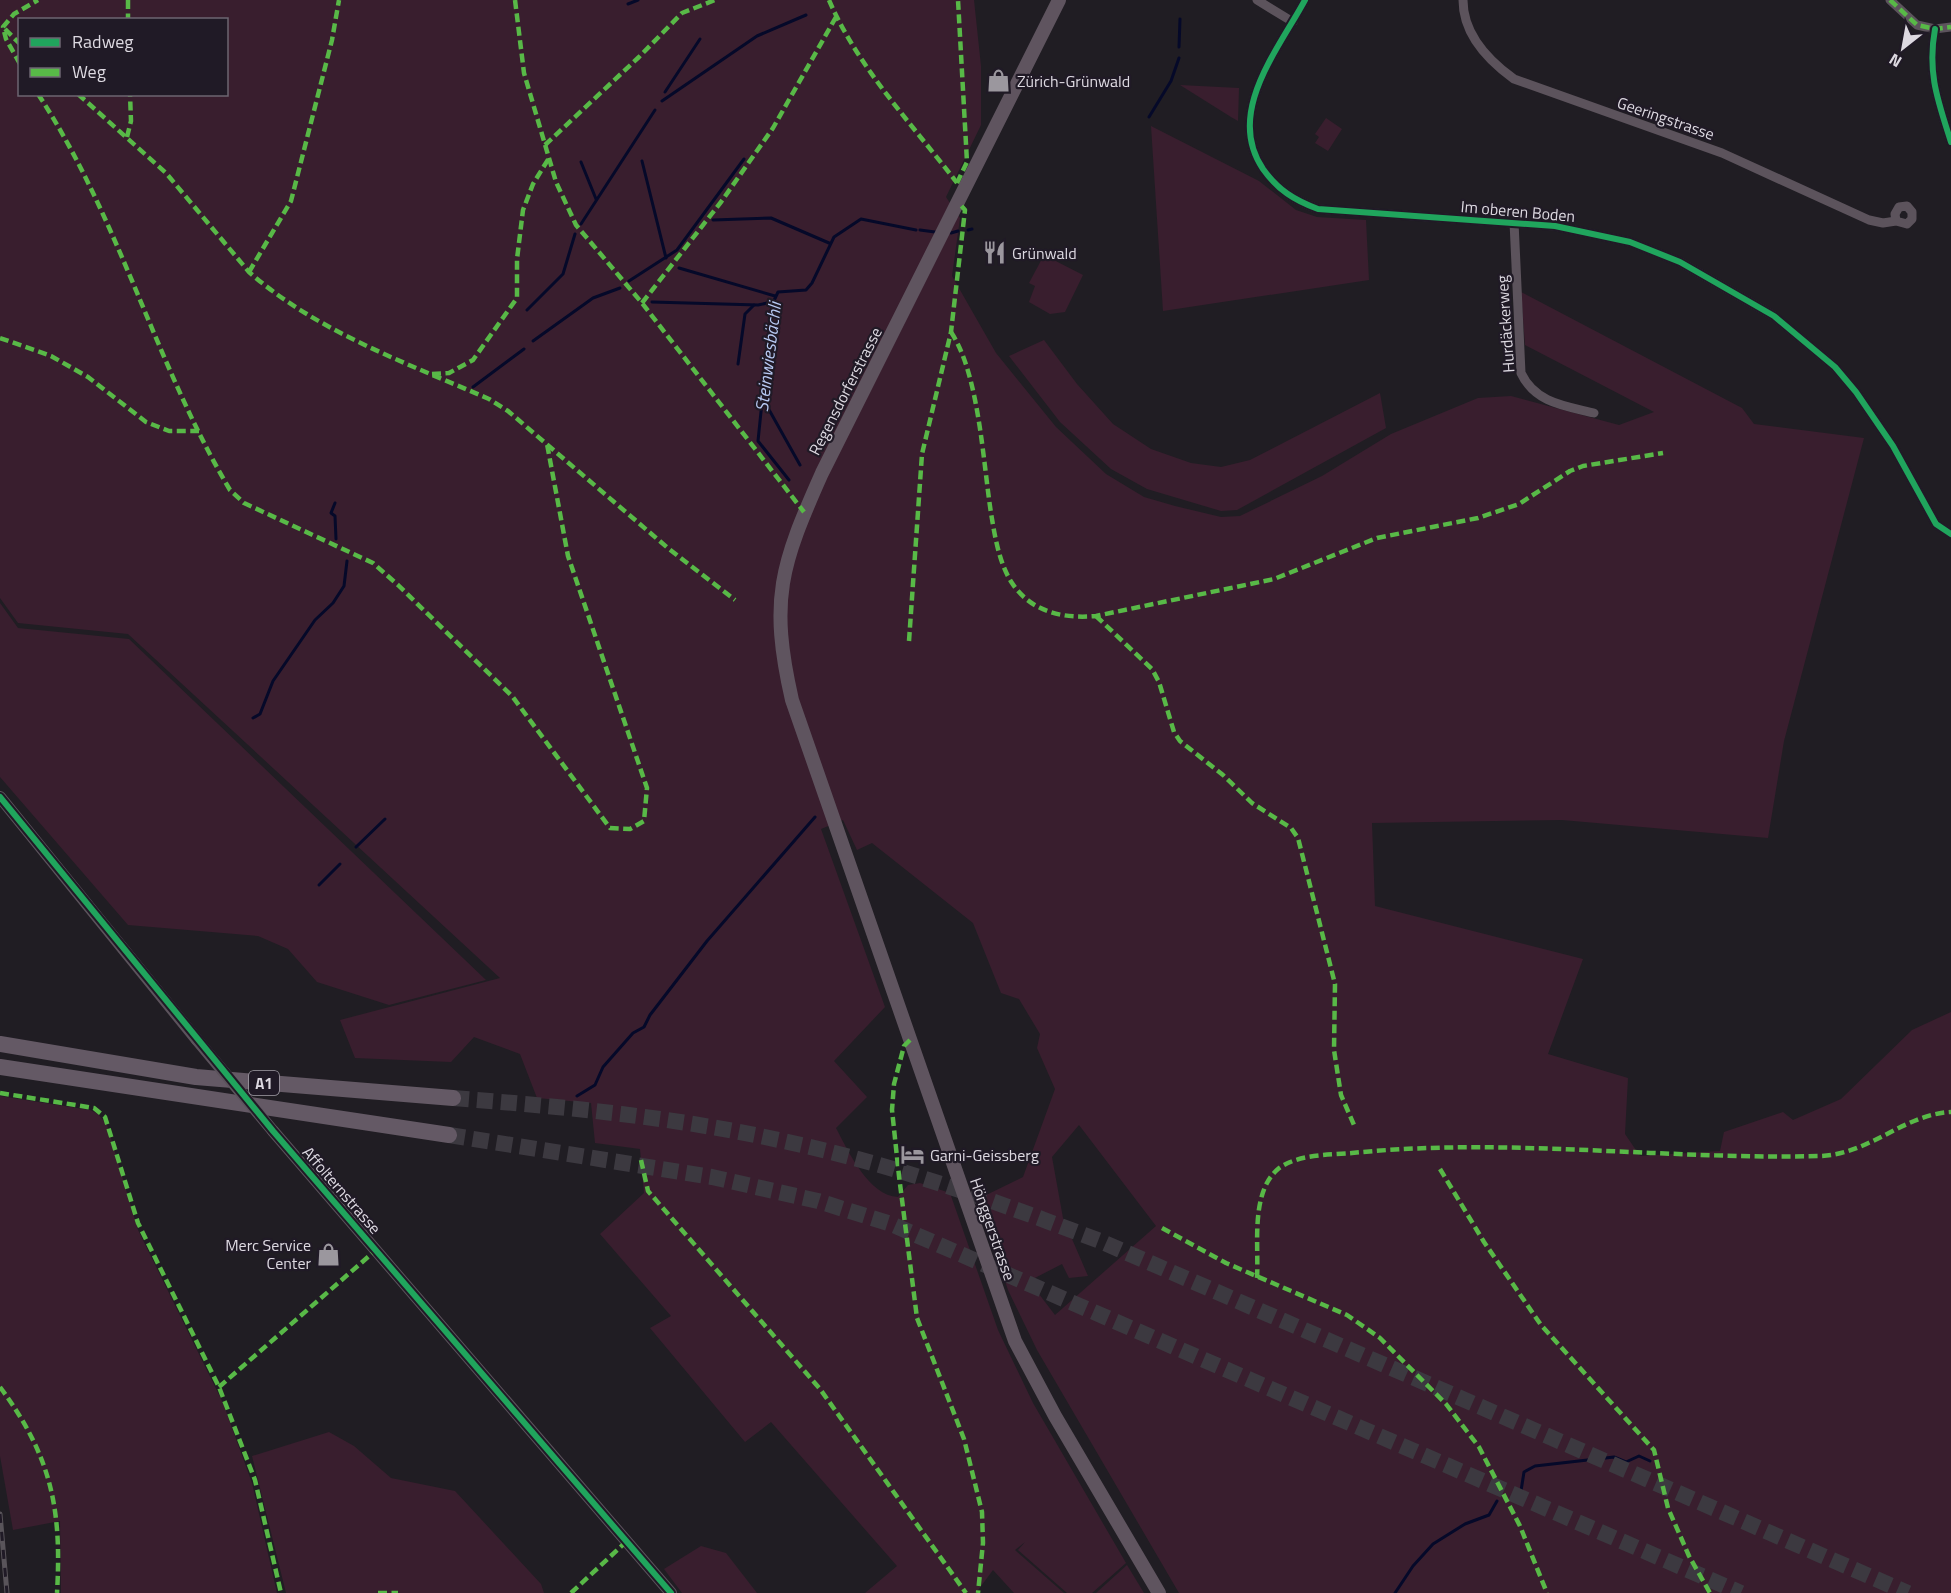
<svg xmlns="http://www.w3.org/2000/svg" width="1951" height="1593" font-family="'Titillium Web',sans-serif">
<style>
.green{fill:#391e2e;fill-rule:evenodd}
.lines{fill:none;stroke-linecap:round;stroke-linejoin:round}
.stream{stroke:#050929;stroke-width:3}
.motorway-tunnel{stroke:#3c3940;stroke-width:16;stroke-dasharray:16 8;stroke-linecap:butt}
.minor{stroke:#5c535c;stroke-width:9}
.tertiary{stroke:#5c535c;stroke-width:12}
.secondary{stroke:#5f545f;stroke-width:14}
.motorway{stroke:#645965;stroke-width:16}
.rail-casing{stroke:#59545a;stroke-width:5}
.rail{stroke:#201a26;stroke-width:3;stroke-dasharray:9;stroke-linecap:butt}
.tertiary-bridge{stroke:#5c535c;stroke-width:12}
.quiet{stroke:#58b947;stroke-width:4.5;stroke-dasharray:9 4.5;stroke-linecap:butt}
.cycleway-casing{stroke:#201a26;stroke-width:10}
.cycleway{stroke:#20a55d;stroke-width:6}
.labels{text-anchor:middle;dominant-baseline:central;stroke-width:4.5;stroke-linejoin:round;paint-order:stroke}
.shield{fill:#201a26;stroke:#a4a0a9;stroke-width:1.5}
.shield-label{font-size:15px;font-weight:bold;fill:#ddd9e1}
.poi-label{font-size:16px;fill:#ddd9e1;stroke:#201a26;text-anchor:start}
.street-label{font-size:16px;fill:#ddd9e1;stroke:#201a26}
.water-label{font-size:18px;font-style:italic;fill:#b8caf3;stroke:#201a26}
</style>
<rect width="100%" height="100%" fill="#201d23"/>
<!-- green -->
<g class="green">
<path d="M0,0H974L981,66V125L946,197L960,218L952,276L996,353L1056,427L1106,474L1144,497L1175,506L1221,517L1240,516L1322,476L1391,434L1478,398L1511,396L1619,425L1654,412L1525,345L1521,292L1742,408L1754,424L1864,438L1784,741L1768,838L1562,820L1372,823L1375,906L1583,959L1548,1054L1628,1078L1625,1134L1640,1156L1720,1151L1724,1132L1783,1112L1793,1120L1841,1099L1912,1030L1951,1012V1593H1179L1037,1350L1008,1290L978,1199L1023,1177L1055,1089L1037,1048L1040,1034L1019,999L1001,993L973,923L872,843L857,850L843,820L821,829L885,1007L834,1061L867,1097L836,1128C848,1151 869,1196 898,1197L908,1185L920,1183L950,1193L998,1330L1033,1403L1126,1563L1092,1593H1067L1018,1550L1025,1542L1015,1550L1064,1593H1014L993,1570L976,1593H865L897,1566L771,1422L745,1442L650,1328L671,1316L600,1234L644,1193L640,1149L595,1143L591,1103L537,1098L520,1054L474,1037L451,1062L355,1058L340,1020L500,978L128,634L18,623L0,598ZM20,20H226V94H20ZM1079,1125L1156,1226L1055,1315L1029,1281L1062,1264L1069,1278L1088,1276L1063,1218L1052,1157Z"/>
<path d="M1180,85L1239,88L1238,121L1231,117Z"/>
<path d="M1326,118L1342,129L1328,151L1315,143L1319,137L1315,134Z"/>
<path d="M1151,126L1259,181L1296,210L1317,217L1366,220L1369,280L1163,311Z"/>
<path d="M1044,255L1083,275L1065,312L1050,314L1029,302L1035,286L1029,283Z"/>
<path d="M1044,340L1077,384L1113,424L1151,449L1191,463L1221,467L1250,460L1380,393L1386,428L1237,510L1221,511L1147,489L1111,469L1060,422L1009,356Z"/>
<path d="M0,603L18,628L129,639L486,980L389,1005L317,982L288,949L258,936L128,925L0,777Z"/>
<path d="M0,1096L90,1110L98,1114L107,1125L138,1230L223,1403L252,1483L277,1593H61L60,1521L13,1530L0,1456Z"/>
<path d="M329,1432L354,1446L391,1478L455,1491L541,1584L544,1593H286L252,1456Z"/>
<path d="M701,1546L726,1553L757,1593H682L664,1569Z"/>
<path d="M1127,1565L1144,1593H1096Z"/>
</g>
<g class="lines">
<!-- stream -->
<g class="stream">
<path d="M628,4L638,0"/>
<path d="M1179,47L1180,19"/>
<path d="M665,92L700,39"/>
<path d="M662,101L757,36L806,15"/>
<path d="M1149,117L1171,81L1179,58"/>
<path d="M642,161L666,258"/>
<path d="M581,162L596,199"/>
<path d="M713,220L771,218L829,243"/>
<path d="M581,224L655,110"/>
<path d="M920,230L935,232"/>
<path d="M968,230L972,229"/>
<path d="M951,233L958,231"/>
<path d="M679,268L775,296"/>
<path d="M629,281L677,250L744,159"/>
<path d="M652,302L758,305L772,302"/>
<path d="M527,310L563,274L575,234"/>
<path d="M533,341L593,298L620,288"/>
<path d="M738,364L745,314L754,305"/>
<path d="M473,387L524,349"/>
<path d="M763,399L800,465"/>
<path d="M789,480L758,441L772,305L778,292L806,290L812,283L834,237L861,219L916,230"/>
<path d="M335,503L331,513L335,516L336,539"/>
<path d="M253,718L260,714L273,681L315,620L333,603L344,586L347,561"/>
<path d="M356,847L385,819"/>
<path d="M319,885L340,864"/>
<path d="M577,1096L595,1085L603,1067L633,1033L644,1027L650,1015L707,941L815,817"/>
<path d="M1514,1497L1521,1491L1524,1472L1535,1466L1614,1457L1626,1462L1639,1456L1650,1461"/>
<path d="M1395,1593L1413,1566L1433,1544L1465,1524L1489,1515L1497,1501"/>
</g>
<!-- motorway-tunnel -->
<g class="motorway-tunnel">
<path d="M453,1098C566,1107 677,1117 788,1142C895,1165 998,1202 1100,1241L1908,1593"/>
<path d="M449,1135L712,1177L818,1201L891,1224L1741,1593"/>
</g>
<!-- minor -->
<g class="minor">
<path d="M1257,0L1293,22"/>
<path d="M1305,0C1278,50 1225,113 1263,169C1278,190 1294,200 1318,209L1555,226L1630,242L1680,262L1774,316L1835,367L1856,392L1893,446L1936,524L1951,534"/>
<path d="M1463,0C1463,34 1489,61 1514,79L1722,153L1869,220L1883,223L1896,221L1907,224L1912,219V212L1907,206L1899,207L1895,214L1896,221"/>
<path d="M1890,0L1917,25L1935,29L1951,27"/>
<path d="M1935,29C1927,73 1938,101 1951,142"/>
<path d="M1514,222L1521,373C1535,403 1565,406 1594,413"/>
</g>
<!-- tertiary -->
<g class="tertiary">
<path d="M0,797L197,1040"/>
<path d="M273,1131L671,1593"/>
</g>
<!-- secondary -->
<path class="secondary" d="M1059,0L822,473C781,565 769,599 792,700L1015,1341L1055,1416L1159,1593"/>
<!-- motorway -->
<g class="motorway">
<path d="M0,1044L196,1077L453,1098"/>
<path d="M0,1067L449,1135"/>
</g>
<defs>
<path id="rail" d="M0,1514L7,1593"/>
</defs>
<!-- rail casing -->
<use href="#rail" class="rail-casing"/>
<!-- rail -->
<use href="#rail" class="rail"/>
<!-- tertiary-bridge -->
<path class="tertiary-bridge" d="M197,1040L273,1131"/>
<!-- quiet -->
<g class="quiet">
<path d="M128,0V20"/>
<path d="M515,0L524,73L556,182L576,225L642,303L804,512"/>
<path d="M829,0C858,68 913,125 957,183"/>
<path d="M1890,0L1917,25L1935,29L1951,27"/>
<path d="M5,29L20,44"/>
<path d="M20,64L6,39L3,27L14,14L38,0"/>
<path d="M38,94C119,217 155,364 230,490L244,503L373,563L398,585L512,696L610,828L630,829L644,821L647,788L568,556L547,444"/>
<path d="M78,94L166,173L249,272C317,332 407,363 489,399L508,411L669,549L735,600"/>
<path d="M127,137L131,121L130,94"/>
<path d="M545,145L639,57L682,13L715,0"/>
<path d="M957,183L967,162L958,0"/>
<path d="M249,272L291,201L332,40L339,0"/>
<path d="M642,303L721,202L773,128L836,17"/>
<path d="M951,332C979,374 983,462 991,513C995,537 999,563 1012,583C1031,612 1063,619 1096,616L1274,579L1377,538L1478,518L1519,504L1570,471L1583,466L1663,453"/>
<path d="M0,338L51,356L88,377L146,422L169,431H199"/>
<path d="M432,374L449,373L473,360L517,298V259L523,210L533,184L549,158"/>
<path d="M1096,616L1152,669L1159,682L1174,732L1180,741L1223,775L1252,803L1291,828L1298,838L1335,984L1334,1050L1341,1095L1354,1125"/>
<path d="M909,641L922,454L951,332L965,210L959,203"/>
<path d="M910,1040L904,1046L894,1084L892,1110L899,1176L917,1318L964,1439L982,1512L983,1543L978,1593"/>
<path d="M0,1093L94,1108L105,1117L138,1223L219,1387L255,1480L281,1593"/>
<path d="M641,1160L648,1191L820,1389L966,1593"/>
<path d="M1440,1169L1484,1242L1541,1325L1654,1450L1668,1508L1689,1556L1710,1593"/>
<path d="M1162,1228L1226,1263L1347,1315L1380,1338L1446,1404L1479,1447L1520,1526L1547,1593"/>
<path d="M1257,1278C1259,1246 1250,1193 1278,1169C1297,1154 1329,1155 1352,1153C1509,1137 1663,1160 1819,1156C1869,1155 1904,1114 1951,1112"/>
<path d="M0,1387C51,1456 62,1508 57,1593"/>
<path d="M219,1387L376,1250"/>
<path d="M378,1593H398"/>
<path d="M571,1593L628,1540"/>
</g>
<defs>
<g id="cycleway">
<path d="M1305,0C1278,50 1225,113 1263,169C1278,190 1294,200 1318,209L1555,226L1630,242L1680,262L1774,316L1835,367L1856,392L1893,446L1936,524L1951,534"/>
<path d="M1935,29C1927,73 1938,101 1951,142"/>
<path d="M0,797L273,1131L671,1593"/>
</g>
</defs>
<!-- cycleway casing -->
<use href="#cycleway" class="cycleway-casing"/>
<!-- cycleway -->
<use href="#cycleway" class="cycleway"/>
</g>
<!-- icons -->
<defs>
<symbol id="shop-bare" viewBox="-9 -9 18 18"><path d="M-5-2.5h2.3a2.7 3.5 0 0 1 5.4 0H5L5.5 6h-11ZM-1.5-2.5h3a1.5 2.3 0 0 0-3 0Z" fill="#9b979e" stroke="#201a26" stroke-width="2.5" paint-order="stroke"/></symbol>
<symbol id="restaurant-bare" viewBox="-9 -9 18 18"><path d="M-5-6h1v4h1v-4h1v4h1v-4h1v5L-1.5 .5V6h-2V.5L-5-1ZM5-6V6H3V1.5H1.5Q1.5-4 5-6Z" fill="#9b979e" stroke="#201a26" stroke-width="2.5" paint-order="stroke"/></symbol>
<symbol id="hotel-bare" viewBox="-9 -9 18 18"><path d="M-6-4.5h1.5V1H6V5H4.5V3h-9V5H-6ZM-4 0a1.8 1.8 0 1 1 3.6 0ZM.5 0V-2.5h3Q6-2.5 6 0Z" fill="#9b979e" stroke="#201a26" stroke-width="2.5" paint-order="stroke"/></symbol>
</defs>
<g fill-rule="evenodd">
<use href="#shop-bare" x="982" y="64" width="33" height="33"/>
<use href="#restaurant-bare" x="978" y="236" width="33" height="33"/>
<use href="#hotel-bare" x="896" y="1138" width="33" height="33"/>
<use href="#shop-bare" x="312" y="1238" width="33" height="33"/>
</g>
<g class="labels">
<!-- shield labels -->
<rect class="shield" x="249" y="1071" width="30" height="24" rx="4.5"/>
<g class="shield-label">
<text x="264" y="1083">A1</text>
</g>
<!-- poi labels -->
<g class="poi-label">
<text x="1017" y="81">Zürich-Grünwald</text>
<text x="1012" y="253">Grünwald</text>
<text x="930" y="1155">Garni-Geissberg</text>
<text x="311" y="1245" text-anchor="end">Merc Service<tspan x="311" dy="18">Center</tspan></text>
</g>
<!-- street labels -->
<g class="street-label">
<text transform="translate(1666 118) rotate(19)">Geeringstrasse</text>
<text transform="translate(1518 211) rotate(5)">Im oberen Boden</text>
<text transform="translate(1505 324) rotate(-94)">Hurdäckerweg</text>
<text transform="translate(845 391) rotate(-63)">Regensdorferstrasse</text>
<text transform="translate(342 1190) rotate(49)">Affolternstrasse</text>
<text transform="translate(993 1229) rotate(71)">Hönggerstrasse</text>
</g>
<!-- water labels -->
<g class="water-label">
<text transform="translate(768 357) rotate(-83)">Steinwiesbächli</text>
</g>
</g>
<!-- legend -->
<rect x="18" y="18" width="210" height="78" fill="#201a26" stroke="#6c6671" stroke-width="1.5"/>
<rect x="30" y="38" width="30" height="9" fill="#20a55d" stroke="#6c6671" stroke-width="1.5"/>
<text x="72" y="48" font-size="18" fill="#ddd9e1">Radweg</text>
<rect x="30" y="68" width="30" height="9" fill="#58b947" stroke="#6c6671" stroke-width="1.5"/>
<text x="72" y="78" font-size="18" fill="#ddd9e1">Weg</text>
<!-- north arrow -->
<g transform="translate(1903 48) rotate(211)" stroke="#201a26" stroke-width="4.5" paint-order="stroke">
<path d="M0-4.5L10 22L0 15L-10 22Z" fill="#ddd9e1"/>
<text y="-9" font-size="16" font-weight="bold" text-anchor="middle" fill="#ddd9e1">N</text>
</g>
</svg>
